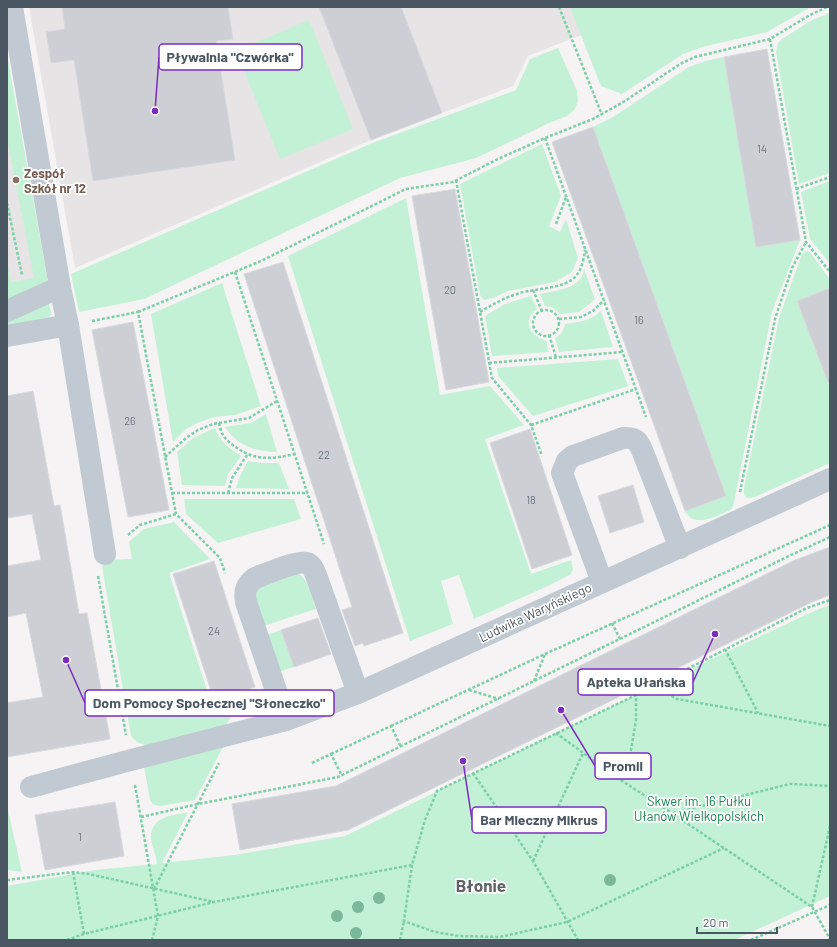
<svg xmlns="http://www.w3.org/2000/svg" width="837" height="947" font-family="Barlow,sans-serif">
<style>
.education{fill:#e6e4e5}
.green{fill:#c3f1d5}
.building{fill:#cdcfd5;stroke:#d7d9de}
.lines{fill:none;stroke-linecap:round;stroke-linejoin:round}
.path{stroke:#7ad0a6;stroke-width:2.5;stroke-dasharray:3 2;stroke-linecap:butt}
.minor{stroke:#c1cad2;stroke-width:22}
.tree{fill:#7bb799}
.education-dot{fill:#8d6e63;stroke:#fff;stroke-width:1.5}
.labels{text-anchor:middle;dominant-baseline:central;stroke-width:3.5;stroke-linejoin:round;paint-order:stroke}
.number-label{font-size:11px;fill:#6b747e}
.education-label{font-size:13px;font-weight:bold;fill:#785e54;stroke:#fff;text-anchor:start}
.street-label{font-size:13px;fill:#4a5661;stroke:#fff}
.park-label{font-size:13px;fill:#17864f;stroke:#fff}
.district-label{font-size:17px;font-weight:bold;fill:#5f6368;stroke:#fff}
.leader{fill:none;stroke:#7b2cbf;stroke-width:1.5}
.callout-dot{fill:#7b2cbf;stroke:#fff;stroke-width:1.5}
.callout{fill:#fff;stroke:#7b2cbf;stroke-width:1.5}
.callout-label{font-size:14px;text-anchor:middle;font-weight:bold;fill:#4a5661}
</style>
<rect width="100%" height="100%" fill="#f5f3f3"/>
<!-- education -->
<g class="education">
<path d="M29,7H652L528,56L513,86L371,140L75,268Z"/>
<path d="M7,78L45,281L7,297Z"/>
</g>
<!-- green -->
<g class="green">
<path d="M570,7H811L767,32L702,47L683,54L622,94L601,86Z"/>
<path d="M830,13V173L799,184L776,52L778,43L782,39L812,20Z"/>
<path d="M309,20L353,129L280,159L236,51Z"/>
<path d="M558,48L577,91L578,101L575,109L567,116L547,124L476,158L400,178L144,299L79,312L71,274L370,144L516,90L530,59Z"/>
<path d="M7,55L47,276V281L43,286L7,302V259L11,282L34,278L7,138Z"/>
<path d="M724,57L756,247L800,240L772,312L733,507L730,510C716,516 695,529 685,511L726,496L593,127L613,117L689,67L705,61Z"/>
<path d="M542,144L561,196L549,226L560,232L566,219L578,258L572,272L555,282L508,291L493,298L484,300L480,295L460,184Z"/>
<path d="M830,181V264L810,239L801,192Z"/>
<path d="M406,198L440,395L490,386L524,425L485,439L531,574L571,560L573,569L571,574L548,586L474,619L459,575L441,581L453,624L410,641L288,256Z"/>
<path d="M807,251L810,252L830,280V288L797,301L830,387V463L755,497L747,498L744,495V488L779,318L802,254Z"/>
<path d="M584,269L595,299L579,312L560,314L552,307L545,306L540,294C552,291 573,290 581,278C583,275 583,272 584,269Z"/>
<path d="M222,283L261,406L235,415L214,417L197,423L186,429L173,442L151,314Z"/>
<path d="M531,296L537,309C521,321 530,336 546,341L549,352L492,356L485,316L505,304Z"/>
<path d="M48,301L52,315L49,317L7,327V316Z"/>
<path d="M601,311L613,347L559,352L555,338C561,335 564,330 565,324C578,322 591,321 601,311Z"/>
<path d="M618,359L628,386L533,416L498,376L497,368Z"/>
<path d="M266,414L277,452C254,451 238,446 225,427L251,423Z"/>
<path d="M215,428C219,442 230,448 241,456L228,474L225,486L182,485L177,452L193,438Z"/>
<path d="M248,461L262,463H279L289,489L236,488L240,476Z"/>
<path d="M184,499H294L301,519L218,543L186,514Z"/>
<path d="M174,522L210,559L169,573L211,703L244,693L225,727L147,746L137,742L131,736L102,566L107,560L132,559L129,542L144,529Z"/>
<path d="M296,572C309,579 311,595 316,609L260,627L252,604L257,586Z"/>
<path d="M830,605V896L734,940H7V886L95,870L157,864C156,855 152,847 151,839C150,816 172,816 188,812L162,863L235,855L345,836L654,686L814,611Z"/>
<path d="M281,630L294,667L276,673L264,636Z"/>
<path d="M224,745L195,800L160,806L154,805L150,800L144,766Z"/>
<path d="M7,806L22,872L7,870Z"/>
</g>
<!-- building -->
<g class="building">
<path d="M62,7H228L233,39L216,41L235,160L93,181L74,60L51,63L46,32L65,29Z"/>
<path d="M319,7H401L442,113L371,140Z"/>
<path d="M767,49L800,240L756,247L724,57Z"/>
<path d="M593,127L726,496L685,511L552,142Z"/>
<path d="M455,189L489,382L446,390L412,196Z"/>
<path d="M283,262L403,633L364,646L363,643L355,646L342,610L352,607L244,274Z"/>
<path d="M830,288V382H828L797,301Z"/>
<path d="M133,322L169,510L128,517L92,330Z"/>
<path d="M33,391L54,506L60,505L79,614L87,613L110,739L7,757V703L43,697L26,613L7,617V566L41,560L32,514L7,518V396Z"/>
<path d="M530,429L572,555L532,569L490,443Z"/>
<path d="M633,485L644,522L610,533L598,496Z"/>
<path d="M830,547V595L812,602L348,830L240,850L232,804L336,786L795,560Z"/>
<path d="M214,561L255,687L214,700L173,574Z"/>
<path d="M318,618L331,654L294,667L281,630Z"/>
<path d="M115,802L124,856L45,870L35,815Z"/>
</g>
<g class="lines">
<!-- path -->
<g class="path">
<path d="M559,7L602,115"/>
<path d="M770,39L806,242L830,272"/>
<path d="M545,138L646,417"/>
<path d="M456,180L492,378L531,425L542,456"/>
<path d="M796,189L830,177"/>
<path d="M7,203L22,275"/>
<path d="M556,224L566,197"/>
<path d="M235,272L324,544"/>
<path d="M533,290L542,311"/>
<circle cx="546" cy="323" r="13"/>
<path d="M138,312L261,261L406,189L453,182L498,159L545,138L593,119L625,101L680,64L695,57L770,39L810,15L827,7"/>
<path d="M480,312C493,304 506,297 520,293C536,288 565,289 576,276C582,269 584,258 585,250"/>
<path d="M559,319L581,317L593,311L604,300"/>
<path d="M92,321L138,312L176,514L220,558L225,573"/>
<path d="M549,335L556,357"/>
<path d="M489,363L623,352"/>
<path d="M219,423C220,427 221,432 223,435C226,440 232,445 237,448C256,461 273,459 295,454"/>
<path d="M531,425L636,389"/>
<path d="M165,457L186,438L198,430L213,424L249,418L277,401"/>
<path d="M740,492L775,319L792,268L806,242"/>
<path d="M172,493H308"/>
<path d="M228,493L232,478L247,455"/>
<path d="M128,535L140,525L176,514"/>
<path d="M98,576L126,735"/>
<path d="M612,623L620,639"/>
<path d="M725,649L758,713"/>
<path d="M534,681L545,654"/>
<path d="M654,686L677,699L830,726"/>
<path d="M469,690L499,699"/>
<path d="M391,726L545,654L830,525"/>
<path d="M556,733L616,777L673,814L812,907L830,939"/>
<path d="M331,754L391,726L401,747"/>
<path d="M312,763L331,754L342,776"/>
<path d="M473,773L533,861L578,940"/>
<path d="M616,777L631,750L636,720V695"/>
<path d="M135,785L158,916L152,940"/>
<path d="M673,813L790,784L830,786"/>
<path d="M141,817L198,804L338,777L793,554L830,537"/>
<path d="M533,861L583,753"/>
<path d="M412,865L404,921L435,932L459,936L500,937L567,922L724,848"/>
<path d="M73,872L84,934"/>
<path d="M7,880L73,872L89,874L214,902"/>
<path d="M154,889L219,763"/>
<path d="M812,907L830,826"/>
<path d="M67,940L84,934L214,902L412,865L425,820L437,791L636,695L807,608L830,600"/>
<path d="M400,940L404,921"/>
<path d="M751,940L830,905"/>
</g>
<!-- minor -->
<g class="minor">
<path d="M12,7L60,287L68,325L105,554"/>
<path d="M7,311L60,287"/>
<path d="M7,336L68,325"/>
<path d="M602,582L562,473L567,461L573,456L623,438C637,437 639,442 644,455L680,548"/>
<path d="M286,720L246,602C244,591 246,585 255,578C266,574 297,560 307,563C312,565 314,570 316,575L358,693"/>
<path d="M31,787L131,760L286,720L358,693L830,479"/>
</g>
</g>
<!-- trees -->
<g class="tree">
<circle cx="610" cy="880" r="6"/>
<circle cx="379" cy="898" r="6"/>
<circle cx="358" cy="907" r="6"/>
<circle cx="337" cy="916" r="6"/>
<circle cx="356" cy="933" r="6"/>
</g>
<!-- markers -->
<circle class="education-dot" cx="16" cy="180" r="4"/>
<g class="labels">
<!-- number labels -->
<g class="number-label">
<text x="762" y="148">14</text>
<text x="450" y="289">20</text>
<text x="639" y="319">16</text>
<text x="130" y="420">26</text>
<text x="324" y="454">22</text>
<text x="531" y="499">18</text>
<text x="214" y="630">24</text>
<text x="80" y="836">1</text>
</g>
<!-- education labels -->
<g class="education-label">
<text x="24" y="173">Zespół<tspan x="24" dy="15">Szkół nr 12</tspan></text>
</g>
<!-- street labels -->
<g class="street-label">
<text transform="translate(535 612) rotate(-25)">Ludwika Waryńskiego</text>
</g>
<!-- park labels -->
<g class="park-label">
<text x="699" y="801">Skwer im. 16 Pułku<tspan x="699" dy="15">Ułanów Wielkopolskich</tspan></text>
</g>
<!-- district labels -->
<g class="district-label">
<text x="481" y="885">Błonie</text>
</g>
</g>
<!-- callouts -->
<path class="leader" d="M155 111L159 57M715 634L693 682M66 660L85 703M561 710L595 766M463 761L472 820"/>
<g class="callout-dot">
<circle cx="155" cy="111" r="4"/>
<circle cx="715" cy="634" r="4"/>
<circle cx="66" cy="660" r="4"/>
<circle cx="561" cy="710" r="4"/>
<circle cx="463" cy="761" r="4"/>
</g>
<g class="callout">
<rect x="159" y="44" width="143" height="26" rx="4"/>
<rect x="578" y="669" width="115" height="26" rx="4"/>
<rect x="85" y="690" width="249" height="26" rx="4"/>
<rect x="595" y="753" width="56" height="26" rx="4"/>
<rect x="472" y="807" width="134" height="26" rx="4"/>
</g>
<g class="callout-label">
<text x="230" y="62">Pływalnia "Czwórka"</text>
<text x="636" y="687">Apteka Ułańska</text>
<text x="209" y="708">Dom Pomocy Społecznej "Słoneczko"</text>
<text x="623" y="771">Promil</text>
<text x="539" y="825">Bar Mleczny Mikrus</text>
</g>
<!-- border -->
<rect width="837" height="947" fill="none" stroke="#4a5661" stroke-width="16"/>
<!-- scale -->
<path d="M697 927v6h80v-6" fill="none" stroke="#4a5661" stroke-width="2"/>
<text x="703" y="927" font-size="12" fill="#4a5661" stroke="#ffffff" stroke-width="3" paint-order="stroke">20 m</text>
</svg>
